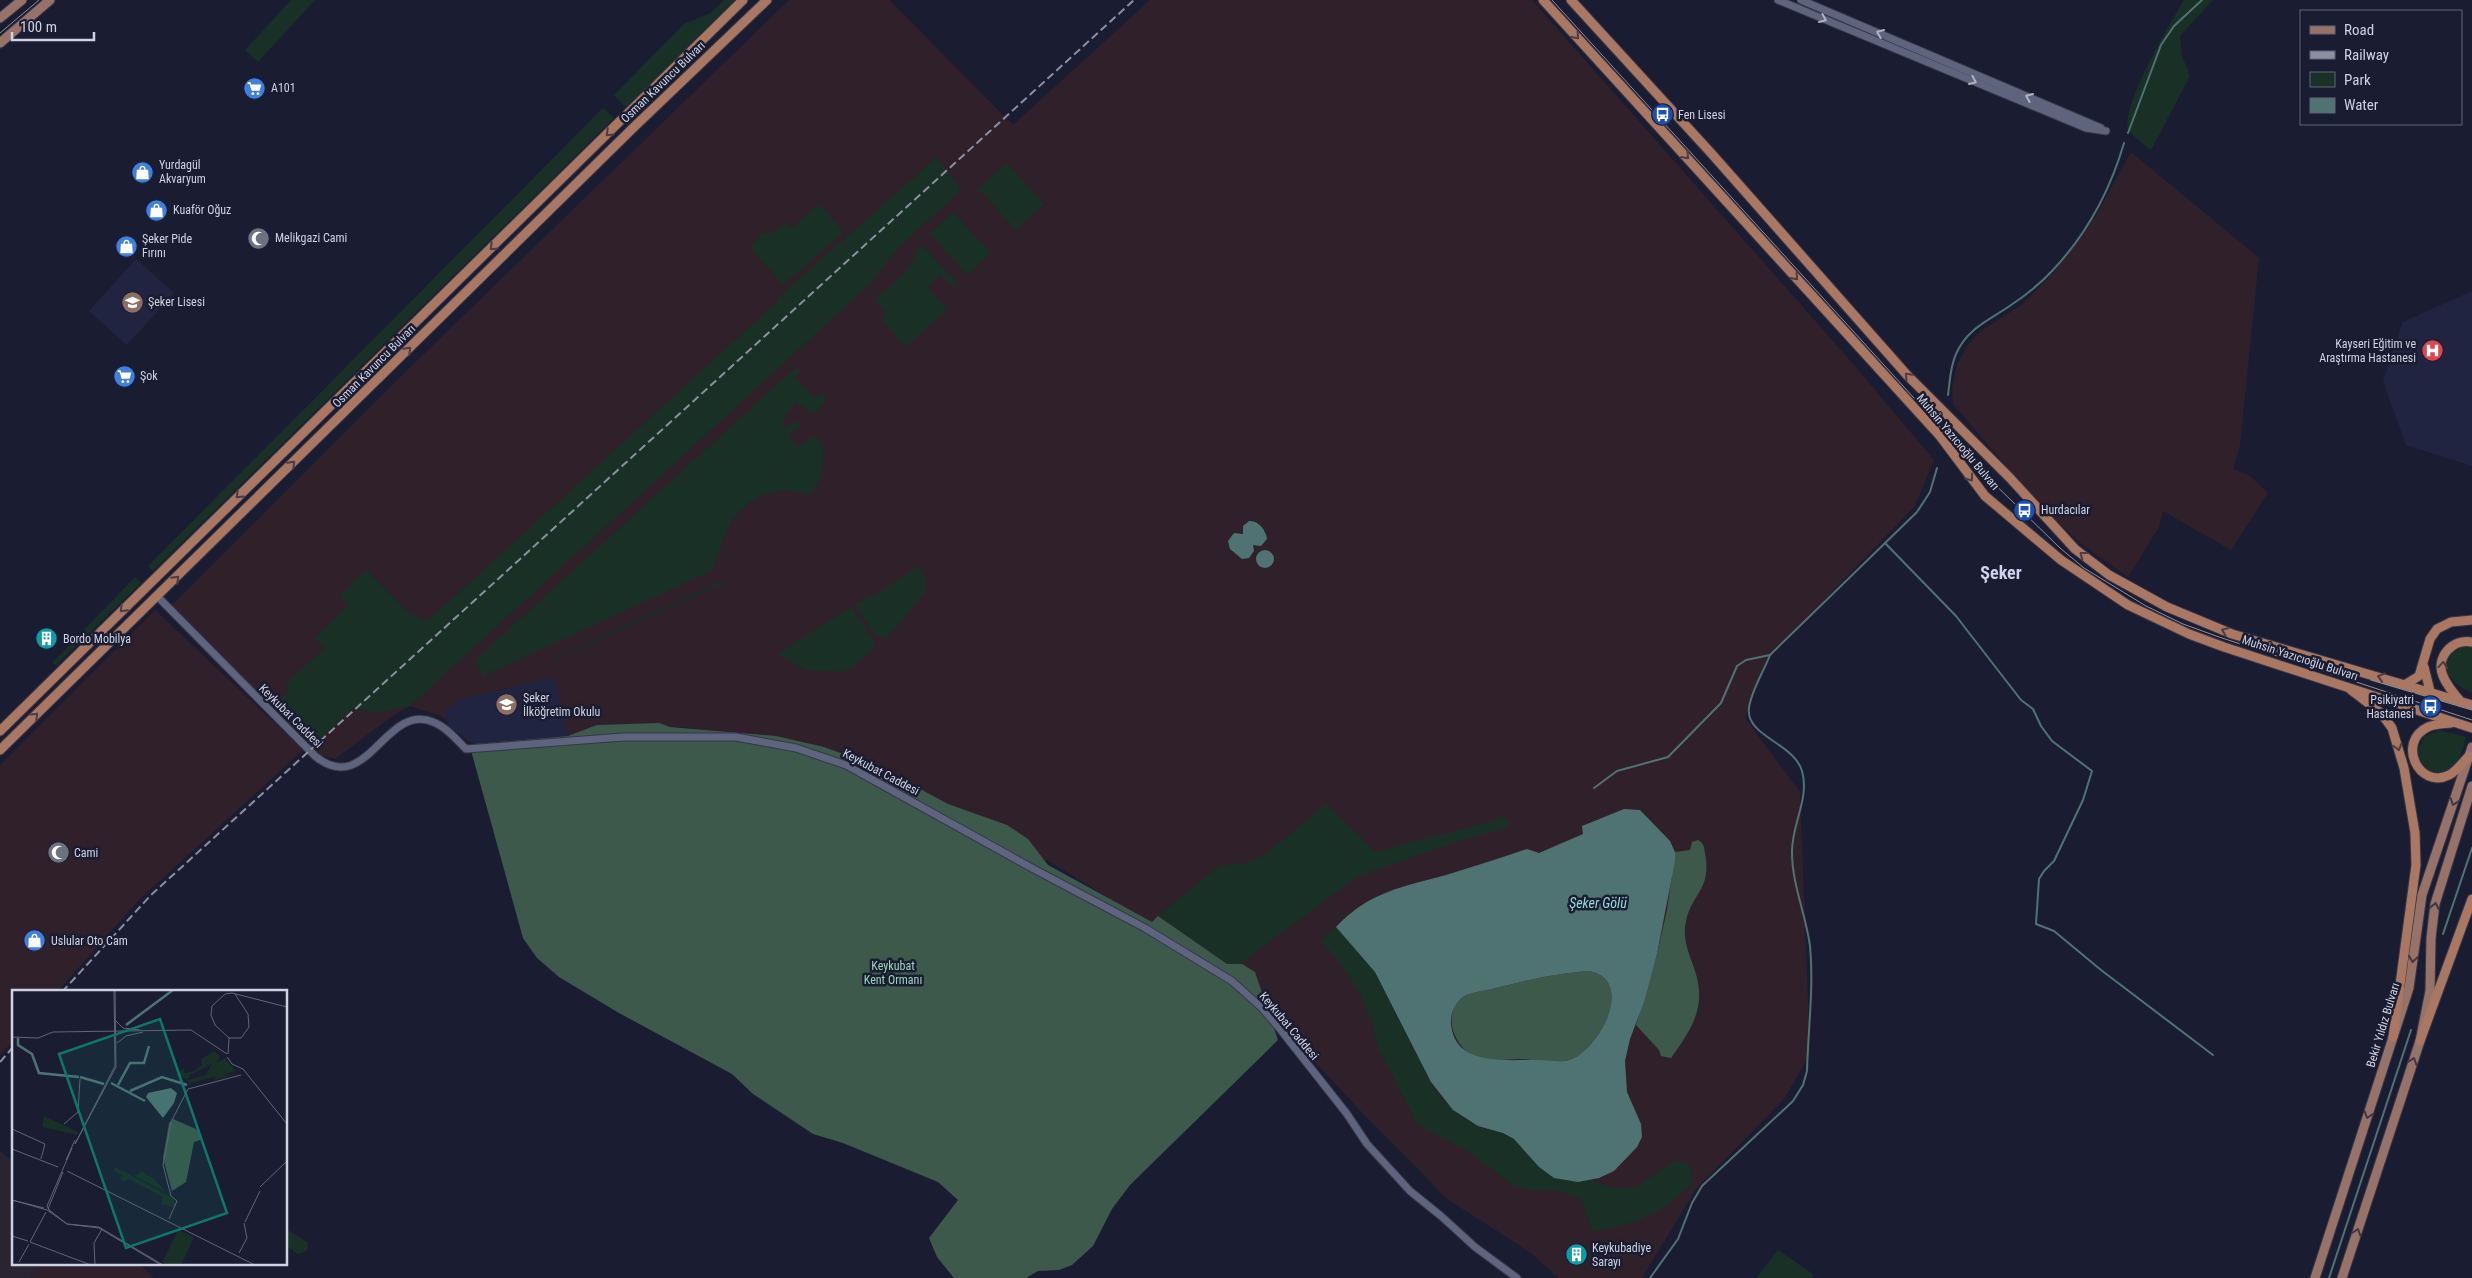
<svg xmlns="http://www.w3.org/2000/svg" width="2472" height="1278" font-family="'Roboto Condensed',sans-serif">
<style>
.commercial{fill:#292332}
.industrial{fill:#30202a}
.built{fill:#212440}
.green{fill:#183025}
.forest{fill:#3d594b}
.water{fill:#4f7373;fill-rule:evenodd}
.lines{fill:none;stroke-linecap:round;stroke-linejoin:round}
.stream{stroke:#4f7373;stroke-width:2}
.tertiary-casing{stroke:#363749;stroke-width:9}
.primary-casing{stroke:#363749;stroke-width:11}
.trunk-casing{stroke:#363749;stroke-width:11}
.tertiary{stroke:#5f647e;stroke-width:7}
.primary{stroke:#977269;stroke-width:9}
.trunk{stroke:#aa7762;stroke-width:9}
.tram{stroke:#8c8fa0;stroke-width:1}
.rail{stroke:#8c8fa0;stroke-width:2;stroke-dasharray:8 4;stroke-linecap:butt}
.oneway{stroke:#adb1c3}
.oneway2{stroke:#4c3c43}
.oneway3{stroke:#403742}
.labels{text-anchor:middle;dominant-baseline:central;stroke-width:5;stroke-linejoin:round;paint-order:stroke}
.street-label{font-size:12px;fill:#cfd2e1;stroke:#1a1d32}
.poi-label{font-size:12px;fill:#cfd2e1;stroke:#1a1d32;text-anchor:start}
.park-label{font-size:12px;fill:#9cd5b8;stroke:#1a1d32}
.water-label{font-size:14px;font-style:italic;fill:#95dcdb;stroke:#1a1d32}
.district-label{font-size:18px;font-weight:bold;fill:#cdd2f0;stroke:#1a1d32}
.inset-river{fill:none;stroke:#4f7373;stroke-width:2.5}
.inset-road{fill:none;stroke:#626578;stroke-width:1}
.view{fill:#0f766e;fill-opacity:0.15;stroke:#0f766e;stroke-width:2.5}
.inset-edge{fill:none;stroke:#cfd2e1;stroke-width:2.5}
</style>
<rect width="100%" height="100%" fill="#1a1d32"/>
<!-- commercial -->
<path class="commercial" d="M0,1151L14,1163V1264H43L31,1278H0Z"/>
<!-- industrial -->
<g class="industrial">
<path d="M789,0H889L1013,125L1150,0H1532L1847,357L1934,460L1915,506L1767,659L1745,718L1800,792L1810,1053L1785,1098L1696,1189L1642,1278H1559L1531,1253L1446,1198L1370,1121L1269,1013L1217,966L1054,864L924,797L793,740L681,727L611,734L469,742L441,716L410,706L395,714L335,759L322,756L302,739L171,606L395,382Z"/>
<path d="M2131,152L2259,258L2240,445L2233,469L2250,476L2268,493L2231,550L2163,511L2159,527L2128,577L2083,545L2043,509L1953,404L1952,388L1957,365L1967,346L1981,331L2024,303L2053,273L2095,217Z"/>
<path d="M155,610L303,750L140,899L57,992H14V1040L0,1055V765Z"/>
<path d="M43,1264H140L153,1278H31Z"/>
</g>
<!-- built -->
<g class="built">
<path d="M136,259L174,293L127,345L89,311Z"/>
<path d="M2472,291V466L2406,445L2383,381L2403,322Z"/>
<path d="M555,677L568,736L475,744L448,726L444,711L462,699Z"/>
</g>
<!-- green -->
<g class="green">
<path d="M291,0H315L258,62L245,50Z"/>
<path d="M724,0H735L626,107L614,95L684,24L711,13Z"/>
<path d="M2184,0H2213L2180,36L2182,56L2190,76L2151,150L2129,132C2118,110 2171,22 2184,0Z"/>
<path d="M603,108L614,118L153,571L148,566Z"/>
<path d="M937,157L961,190L897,249L870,284L410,706L378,713L353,708L313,746L273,706L290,690L285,684L324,649L315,638L349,605L340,596L366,569L408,612L424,621L431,618L777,302L780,296Z"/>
<path d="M1007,163L1044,204L1016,230L978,189Z"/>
<path d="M819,204L844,232L783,285L753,251L752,245L761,234L775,232L786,222L792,228Z"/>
<path d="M953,212L991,253L967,275L930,233Z"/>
<path d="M921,244L957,283L953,287L941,274L927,287L947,309L906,347L883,322L885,310L875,300L906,272Z"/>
<path d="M794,369L802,370L795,377L815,399L823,393L826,399L817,412H810L796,402L786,414L782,426L786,429L792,422L802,423L788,436L798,447L814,436L821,442C826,461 824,482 808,495C777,481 743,499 728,528C721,542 718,558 711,571L483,676L475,660Z"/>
<path d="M918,566L926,580L925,592L887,638L875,635L855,604L878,593Z"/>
<path d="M135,577L141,583L56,665L53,664V662Z"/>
<path d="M725,580L726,582L555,660V658Z"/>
<path d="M851,607L876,646L854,666L843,672L806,670L777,654Z"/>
<path d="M2462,647H2472V693C2449,684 2432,658 2462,647Z"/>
<path d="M2439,730L2466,737C2463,745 2461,760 2454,766C2439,780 2418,769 2418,749L2425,736Z"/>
<path d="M1326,804L1375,852L1493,821L1502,816L1508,819V827L1444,846L1357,877L1238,965L1227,964L1158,916L1220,865L1244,864L1265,855Z"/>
<path d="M1336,927L1375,972L1435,1090L1458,1115L1485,1129L1497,1131L1514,1139L1544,1171L1566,1181L1591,1180L1613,1188H1634L1675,1161L1684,1162L1691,1167L1693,1180C1668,1213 1632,1226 1592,1231L1581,1199L1558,1190H1532L1515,1186L1467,1151L1417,1124L1378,1048L1372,1022L1359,992L1338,960L1320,941Z"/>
<path d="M286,1229L307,1242L308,1248L305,1252L298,1254L286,1246Z"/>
<path d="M1778,1250L1813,1274L1812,1278H1756Z"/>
</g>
<!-- forest -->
<g class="forest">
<path d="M659,723L670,727L776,736L824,747L860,760L896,776L948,804L1007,825L1028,839L1048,865L1152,922L1158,916L1227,964H1242L1255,972L1278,1040L1130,1185L1112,1209L1093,1246L1072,1265L1059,1270L1038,1271L1026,1278H954L937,1257L929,1238L958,1200L938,1182L843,1143L813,1134L753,1094L732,1074L619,1013L559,977L537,958L523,938L472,754L475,744L568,736L597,725Z"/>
<path d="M1698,840C1704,843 1704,847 1705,853C1712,889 1692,893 1686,921C1679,952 1705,971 1698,1007C1694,1027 1682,1042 1671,1058L1661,1056L1659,1050L1636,1025L1657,954L1667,910L1675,852L1690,850L1692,842Z"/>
<path d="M1589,971C1637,980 1598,1052 1569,1060C1558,1064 1533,1060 1520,1059C1507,1059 1491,1062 1478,1058C1455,1050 1440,1014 1463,997C1471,992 1483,991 1492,989C1526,980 1554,974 1589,971Z"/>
</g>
<!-- water -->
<g class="water">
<path d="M1249,521C1258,520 1266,530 1267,539L1261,546L1253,545L1254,551L1249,558L1242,559L1230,549L1228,541L1234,533L1243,534V526Z"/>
<circle cx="1265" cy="559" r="9"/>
<path d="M1624,809L1640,810L1670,841L1675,852V861L1657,954L1644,1002L1630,1039L1625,1061L1627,1092L1641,1124L1642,1137L1637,1147L1614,1171L1599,1178L1578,1182L1554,1178L1539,1167L1514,1139L1503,1133L1478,1126L1453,1110L1431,1082L1375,972L1336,927C1369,892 1402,887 1446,875C1473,867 1500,858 1527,849L1539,853L1583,834L1582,826ZM1589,971C1637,980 1598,1052 1569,1060C1561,1063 1548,1060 1539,1060C1508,1059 1455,1068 1451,1024C1450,1014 1455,1003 1463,997C1471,992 1483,991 1492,989C1526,980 1554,974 1589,971Z"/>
</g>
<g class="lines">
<!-- stream -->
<g class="stream">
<path d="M2128,133L2161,45L2174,26L2202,0"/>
<path d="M1948,395C1950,381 1950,367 1956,354C1967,328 1990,320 2011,305C2026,295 2040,284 2052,271C2087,234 2110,191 2124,143"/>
<path d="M1885,543L1956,616L2021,700L2033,709L2041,726L2052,741L2092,771L2083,800L2054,861L2044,871L2039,879L2036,924L2054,931L2101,970L2213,1055"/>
<path d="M1594,788L1617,771L1668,757L1721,703L1737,666L1746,660L1770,655L1917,512L1930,492L1937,468"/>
<path d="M2443,934L2472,848"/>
<path d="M1650,1278L1678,1239L1692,1203L1702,1186L1793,1101L1803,1085L1807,1071C1808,1030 1814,987 1810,946C1806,915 1792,884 1792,853C1791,825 1810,799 1802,771C1794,743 1745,736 1749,708C1751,691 1764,671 1770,655"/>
<path d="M2329,1278L2411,1030"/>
</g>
<defs>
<g id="tertiary">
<path d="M1778,0L2086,128L2106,131"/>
<path d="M1801,0L2101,128"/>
<path d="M158,597L315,756C367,799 385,702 433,722C446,727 456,739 466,749L623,737H736L796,748L846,765L1030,867L1145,928L1232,981L1262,1008L1280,1029L1347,1114L1367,1144L1410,1191L1441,1216L1475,1247L1517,1278"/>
</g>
<g id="primary">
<path d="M0,18L22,0"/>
<path d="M0,43L50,0"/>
<path d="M2315,1278L2409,988L2422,895L2472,747"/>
<path d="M2342,1278L2420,1041L2430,991L2431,938L2435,904L2472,786"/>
</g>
<g id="trunk">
<path d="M1543,0L1940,436L1985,496L2061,560L2128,605L2189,634L2224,647L2472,728"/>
<path d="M1571,0L1711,153L1907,375L2010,478L2075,549L2109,575L2167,607L2232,634L2472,705"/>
<path d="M2424,667L2430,691"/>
<path d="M2406,684L2419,676L2430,639L2437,629L2451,622L2472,620"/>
<path d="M2351,690L2381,713L2392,728L2404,768L2415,833L2416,865L2393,1037"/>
<path d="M2461,702C2454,694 2447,686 2443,676C2435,657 2453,638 2472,642"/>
<path d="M2451,723C2443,724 2435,724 2428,727C2396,742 2419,790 2449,775C2457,771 2463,762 2469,756"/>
<path d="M0,731L743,0"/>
<path d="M0,750L634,127L767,0"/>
<path d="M2420,1041L2472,899"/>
</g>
</defs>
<!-- tertiary casing -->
<use href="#tertiary" class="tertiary-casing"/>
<!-- primary casing -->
<use href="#primary" class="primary-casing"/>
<!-- trunk casing -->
<use href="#trunk" class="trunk-casing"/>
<!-- tertiary -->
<use href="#tertiary" class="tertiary"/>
<!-- primary -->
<use href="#primary" class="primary"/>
<!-- trunk -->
<use href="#trunk" class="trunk"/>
<!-- tram -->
<g class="tram">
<path d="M1552,0L1974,464L2060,548L2084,568L2146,606L2183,624L2219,637L2472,720"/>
<path d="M0,33L39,0"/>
<path d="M2371,680L2472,710"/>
</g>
<!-- rail -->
<g class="rail">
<path d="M62,992L151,895L1134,0"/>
<path d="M0,1062L14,1046"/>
</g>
</g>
<!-- one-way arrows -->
<defs><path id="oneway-chevron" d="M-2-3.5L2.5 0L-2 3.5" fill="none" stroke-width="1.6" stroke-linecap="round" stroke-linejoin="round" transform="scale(1.25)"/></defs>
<g class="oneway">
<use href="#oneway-chevron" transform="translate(1823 19) rotate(23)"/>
<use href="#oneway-chevron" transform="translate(1880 33) rotate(-157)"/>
<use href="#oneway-chevron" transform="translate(1973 81) rotate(23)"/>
<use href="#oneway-chevron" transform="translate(2029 97) rotate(-157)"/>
</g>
<g class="oneway2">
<use href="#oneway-chevron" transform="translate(1576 36) rotate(48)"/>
<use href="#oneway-chevron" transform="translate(609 133) rotate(136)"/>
<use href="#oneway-chevron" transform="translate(1686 156) rotate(48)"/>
<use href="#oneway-chevron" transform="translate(493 247) rotate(136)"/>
<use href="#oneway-chevron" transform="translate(1795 277) rotate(48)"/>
<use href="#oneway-chevron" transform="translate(408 350) rotate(-45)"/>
<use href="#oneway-chevron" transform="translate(1908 376) rotate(-133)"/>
<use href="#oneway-chevron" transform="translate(292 464) rotate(-45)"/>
<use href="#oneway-chevron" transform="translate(1970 478) rotate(54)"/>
<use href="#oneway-chevron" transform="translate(239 495) rotate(136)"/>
<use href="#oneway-chevron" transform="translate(2083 555) rotate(-143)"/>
<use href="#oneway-chevron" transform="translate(176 579) rotate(-45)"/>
<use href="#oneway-chevron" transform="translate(123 609) rotate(135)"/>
<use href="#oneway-chevron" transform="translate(2225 631) rotate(-158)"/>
<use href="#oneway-chevron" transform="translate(2443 665) rotate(-85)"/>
<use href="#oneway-chevron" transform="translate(2381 677) rotate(-164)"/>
<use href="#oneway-chevron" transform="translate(35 716) rotate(-44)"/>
<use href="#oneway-chevron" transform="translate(2398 747) rotate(74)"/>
</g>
<g class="oneway3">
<use href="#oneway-chevron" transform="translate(2454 802) rotate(109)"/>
<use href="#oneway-chevron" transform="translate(2435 906) rotate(-79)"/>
<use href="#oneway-chevron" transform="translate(2413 959) rotate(98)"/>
<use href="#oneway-chevron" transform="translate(2413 1061) rotate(-72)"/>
<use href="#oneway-chevron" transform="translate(2368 1115) rotate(108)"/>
<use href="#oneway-chevron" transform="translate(2357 1232) rotate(-72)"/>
</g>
<!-- icons -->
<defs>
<symbol id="supermarket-disc" viewBox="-11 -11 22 22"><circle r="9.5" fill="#3f7fe0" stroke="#1a1d32"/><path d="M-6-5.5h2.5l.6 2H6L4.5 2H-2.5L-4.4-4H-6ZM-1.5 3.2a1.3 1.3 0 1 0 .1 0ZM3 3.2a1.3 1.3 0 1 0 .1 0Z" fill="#fff"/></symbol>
<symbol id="bus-disc" viewBox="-11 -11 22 22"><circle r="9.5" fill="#1a4fb4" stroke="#1a1d32"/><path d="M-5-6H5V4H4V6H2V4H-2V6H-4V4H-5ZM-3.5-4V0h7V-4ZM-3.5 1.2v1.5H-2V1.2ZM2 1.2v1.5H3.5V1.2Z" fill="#fff"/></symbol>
<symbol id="shop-disc" viewBox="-11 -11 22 22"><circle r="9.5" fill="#3f7fe0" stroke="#1a1d32"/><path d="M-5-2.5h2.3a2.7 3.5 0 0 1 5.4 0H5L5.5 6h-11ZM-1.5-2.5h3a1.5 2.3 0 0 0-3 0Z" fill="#fff"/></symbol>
<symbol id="mosque-disc" viewBox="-11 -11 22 22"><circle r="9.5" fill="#6b7280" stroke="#1a1d32"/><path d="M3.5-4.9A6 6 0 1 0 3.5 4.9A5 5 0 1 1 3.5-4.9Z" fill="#fff"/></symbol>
<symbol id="school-disc" viewBox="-11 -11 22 22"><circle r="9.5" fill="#8d6e63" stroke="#1a1d32"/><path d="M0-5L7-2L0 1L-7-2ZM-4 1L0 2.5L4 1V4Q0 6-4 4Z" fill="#fff"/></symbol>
<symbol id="hospital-disc" viewBox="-11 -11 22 22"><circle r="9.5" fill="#e0444e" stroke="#1a1d32"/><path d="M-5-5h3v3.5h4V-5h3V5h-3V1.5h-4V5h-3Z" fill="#fff"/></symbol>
<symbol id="building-disc" viewBox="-11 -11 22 22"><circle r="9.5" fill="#0f9aa8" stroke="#1a1d32"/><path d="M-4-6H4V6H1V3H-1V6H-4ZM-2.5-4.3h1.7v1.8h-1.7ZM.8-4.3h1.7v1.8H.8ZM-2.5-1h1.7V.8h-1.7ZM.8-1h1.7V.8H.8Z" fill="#fff"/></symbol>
</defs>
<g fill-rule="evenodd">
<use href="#supermarket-disc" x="242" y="76" width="25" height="25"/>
<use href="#bus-disc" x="1650" y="102" width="25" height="25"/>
<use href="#shop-disc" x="130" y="160" width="25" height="25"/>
<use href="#shop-disc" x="144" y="198" width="25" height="25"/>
<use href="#mosque-disc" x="246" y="226" width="25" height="25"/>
<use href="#shop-disc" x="114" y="234" width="25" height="25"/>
<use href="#school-disc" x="120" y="290" width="25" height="25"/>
<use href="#hospital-disc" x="2420" y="338" width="25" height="25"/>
<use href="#supermarket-disc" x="112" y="364" width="25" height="25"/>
<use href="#bus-disc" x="2012" y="498" width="25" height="25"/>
<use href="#building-disc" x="34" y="626" width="25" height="25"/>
<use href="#school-disc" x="494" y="692" width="25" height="25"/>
<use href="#bus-disc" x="2418" y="694" width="25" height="25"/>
<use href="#mosque-disc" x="46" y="840" width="25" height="25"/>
<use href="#shop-disc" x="22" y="928" width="25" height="25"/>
<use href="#building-disc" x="1564" y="1242" width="25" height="25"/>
</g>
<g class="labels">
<!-- street labels -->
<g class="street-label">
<text transform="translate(663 82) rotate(-44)">Osman Kavuncu Bulvarı</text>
<text transform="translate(374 366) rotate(-45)">Osman Kavuncu Bulvarı</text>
<text transform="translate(1958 442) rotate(50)">Muhsin Yazıcıoğlu Bulvarı</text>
<text transform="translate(2300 658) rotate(18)">Muhsin Yazıcıoğlu Bulvarı</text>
<text transform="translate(291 716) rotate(45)">Keykubat Caddesi</text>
<text transform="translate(881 772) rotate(28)">Keykubat Caddesi</text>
<text transform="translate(2383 1025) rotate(-73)">Bekir Yıldız Bulvarı</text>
<text transform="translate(1289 1026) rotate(50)">Keykubat Caddesi</text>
</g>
<!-- poi labels -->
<g class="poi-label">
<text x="271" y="88">A101</text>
<text x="1678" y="115">Fen Lisesi</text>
<text x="159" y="165">Yurdagül<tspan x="159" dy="14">Akvaryum</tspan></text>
<text x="173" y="210">Kuaför Oğuz</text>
<text x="275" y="238">Melikgazi Cami</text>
<text x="142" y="239">Şeker Pide<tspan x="142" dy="14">Fırını</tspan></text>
<text x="148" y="302">Şeker Lisesi</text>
<text x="2416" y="344" text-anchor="end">Kayseri Eğitim ve<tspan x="2416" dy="14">Araştırma Hastanesi</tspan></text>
<text x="140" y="376">Şok</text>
<text x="2041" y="510">Hurdacılar</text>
<text x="63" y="639">Bordo Mobilya</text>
<text x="523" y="698">Şeker<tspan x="523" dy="14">İlköğretim Okulu</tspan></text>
<text x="2414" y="700" text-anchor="end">Psikiyatri<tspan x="2414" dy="14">Hastanesi</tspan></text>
<text x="74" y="853">Cami</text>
<text x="51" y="941">Uslular Oto Cam</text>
<text x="1592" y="1248">Keykubadiye<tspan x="1592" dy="14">Sarayı</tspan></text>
</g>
<!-- park labels -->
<g class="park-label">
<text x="893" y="966">Keykubat<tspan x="893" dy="14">Kent Ormanı</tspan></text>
</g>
<!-- water labels -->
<g class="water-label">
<text x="1598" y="903">Şeker Gölü</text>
</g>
<!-- district labels -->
<g class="district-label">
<text x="2001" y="572">Şeker</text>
</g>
</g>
<!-- overview -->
<g transform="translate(12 990)">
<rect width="275" height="275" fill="#1a1d32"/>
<path d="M202,61L208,66L205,73L212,68L224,81L211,85L225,84L202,90L204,86L177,94L175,89L164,85L172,78V83L182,81L190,75L189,69ZM200,74L194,85L176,90L178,85ZM32,126L66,142L65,145L30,137ZM103,177L159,207L164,213L162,217L149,214L151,207L117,189L112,192L108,188L110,185L101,180ZM131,181L133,185L140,187L154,202L122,186ZM166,240L182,247L169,275H153L151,271Z" fill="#183025" fill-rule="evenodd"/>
<path d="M161,129L184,139L189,145L188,150L182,152L174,192L160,201L151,168L157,133Z" fill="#3d594b"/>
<path d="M159,98L165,103L162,113L151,128L134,107L136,103Z" fill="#4f7373"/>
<path class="inset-river" d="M114,35L161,0M6,48V55L20,64L27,83L67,87M68,87L92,94M99,93L133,111M106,95L118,73H132L137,56M118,101L150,87L175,95"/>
<path class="inset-road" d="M223,4L236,24L237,37L229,48H217L203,35L199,25L200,16L213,4L220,3L275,17M104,31L111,38L128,40M0,47L26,48L41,42L179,40L215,64M105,53L114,46L131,42M216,64L217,48M215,67L220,74L231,79L275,134M52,134L66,122L68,89M0,139L33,154L29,169M63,154L104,77L103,0M63,154L103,76L102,0M0,159L46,177M54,170L63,150M55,181L243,275M248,197L275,171M0,210L32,218M0,210L35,220L55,234L87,238L149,275M36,219L55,234L87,237L151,275M36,219L51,182M39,223L35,216L60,158M157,229L165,211L159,206L151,175L159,132L176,99L229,85M233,232L248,201M0,246L16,251M18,252L34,222M18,252L47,263M47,263L79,275M227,263L235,248L232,233M7,272L17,254M83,275L82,253L90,239"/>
<path class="view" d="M148,29L215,223L114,258L47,64Z"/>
<rect width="275" height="275" class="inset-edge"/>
</g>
<!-- legend -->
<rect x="2300" y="10" width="162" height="115" fill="#1a1d32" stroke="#626578"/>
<rect x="2310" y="26" width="25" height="8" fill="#977269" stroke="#626578"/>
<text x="2344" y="35" font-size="15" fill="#cfd2e1">Road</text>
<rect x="2310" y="51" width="25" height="8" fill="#8c8fa0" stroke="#626578"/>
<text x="2344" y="60" font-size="15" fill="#cfd2e1">Railway</text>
<rect x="2310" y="72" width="25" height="15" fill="#183025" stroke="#626578"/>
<text x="2344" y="85" font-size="15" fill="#cfd2e1">Park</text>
<rect x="2310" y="98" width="25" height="15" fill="#4f7373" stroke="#626578"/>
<text x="2344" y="110" font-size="15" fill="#cfd2e1">Water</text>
<!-- scale -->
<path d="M12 32v8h82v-8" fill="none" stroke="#cfd2e1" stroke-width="2.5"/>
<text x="20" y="32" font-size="15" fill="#cfd2e1" stroke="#1a1d32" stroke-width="4" paint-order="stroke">100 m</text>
</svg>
